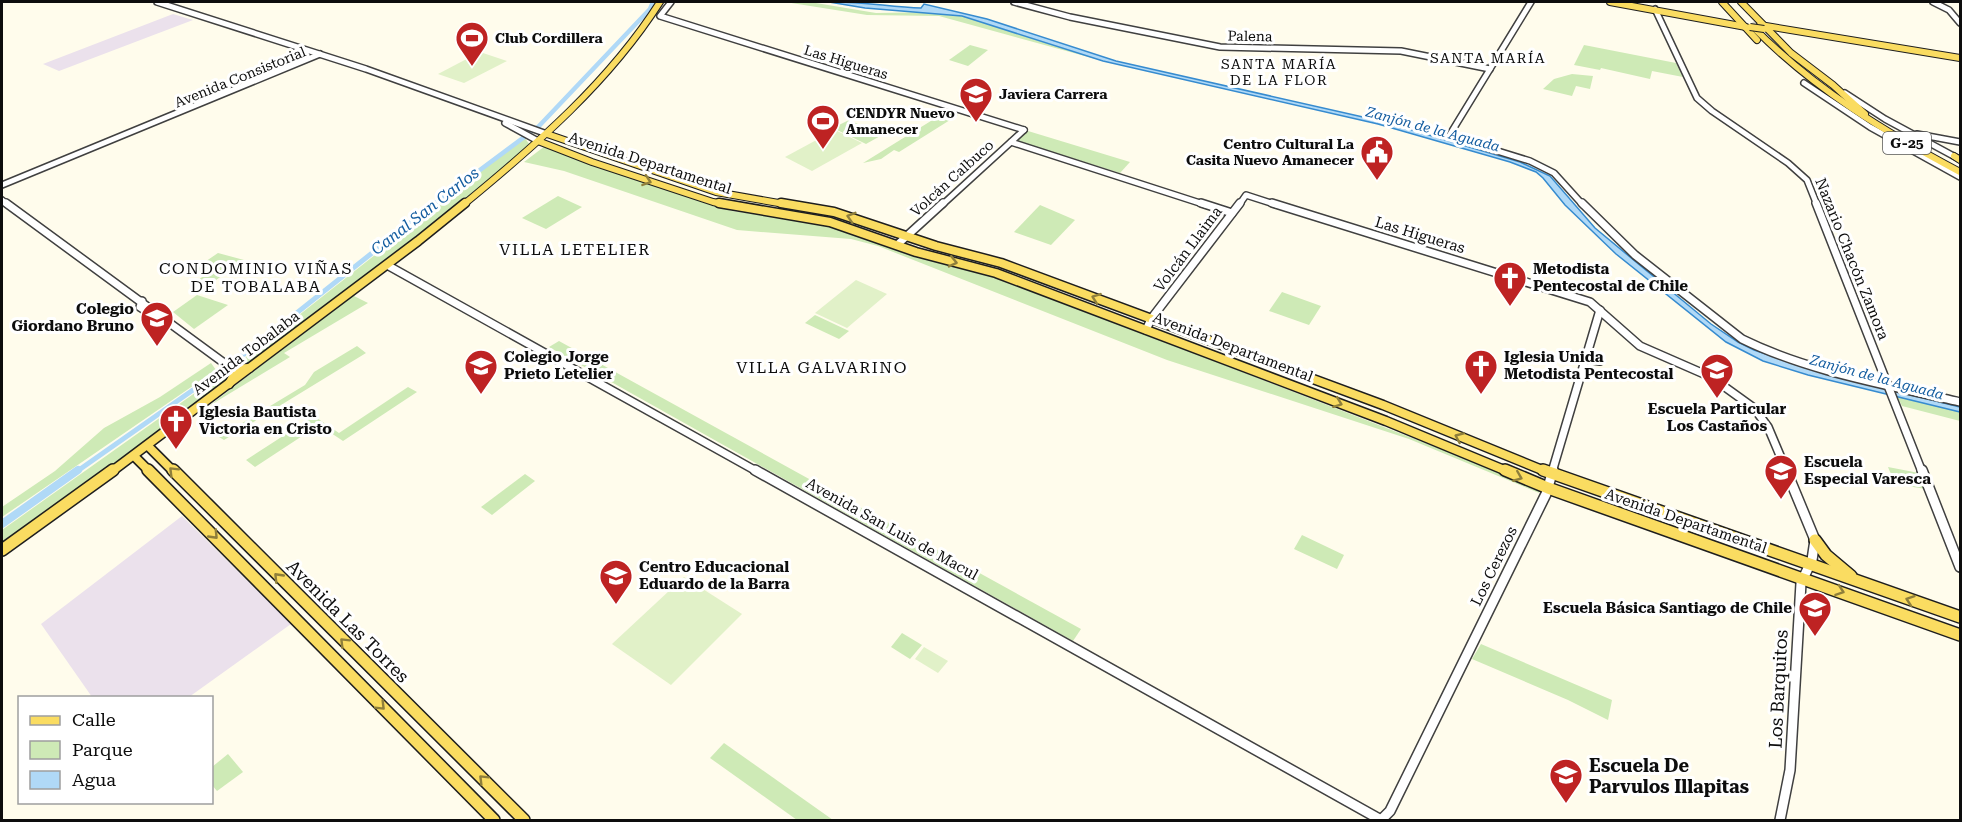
<svg xmlns="http://www.w3.org/2000/svg" width="1962" height="822" font-family="'Roboto Serif',serif">
<style>
.industrial{fill:#ebe1ec}
.green{fill:#ceeab6}
.pitch{fill:#e1f1c8}
.water{fill:#b0d9f7;stroke:#368bcf;stroke-width:1.5}
.lines{fill:none;stroke-linecap:round;stroke-linejoin:round}
.canal-far2{stroke:#b0d9f7;stroke-width:4.5}
.canal-far1{stroke:#b0d9f7;stroke-width:5}
.canal{stroke:#b0d9f7;stroke-width:8}
.major-tunnel{stroke:#dbd8cb;stroke-width:6;stroke-dasharray:6 3;stroke-linecap:butt}
.minor-far2-casing{stroke:#404040;stroke-width:8}
.minor-far1-casing{stroke:#404040;stroke-width:10}
.minor-casing{stroke:#404040;stroke-width:12}
.major-far2-casing{stroke:#1e1e1e;stroke-width:8}
.major-far1-casing{stroke:#1e1e1e;stroke-width:11}
.major-casing{stroke:#1e1e1e;stroke-width:14}
.minor-far2{stroke:#fff;stroke-width:5}
.minor-far1{stroke:#fff;stroke-width:7}
.minor{stroke:#fff;stroke-width:9}
.major-far2{stroke:#fadc61;stroke-width:6}
.major-far1{stroke:#fadc61;stroke-width:8}
.major{stroke:#fadc61;stroke-width:11}
.major-bridge-casing{stroke:#1e1e1e;stroke-width:8;stroke-linecap:butt}
.major-bridge{stroke:#fadc61;stroke-width:6}
.oneway{stroke:#8f7f3b}
.labels{text-anchor:middle;dominant-baseline:central;stroke-width:6;stroke-linejoin:round;paint-order:stroke}
.far-street-label{font-size:14px;fill:#0d0d0d;stroke:#fff}
.far-poi-label{font-size:14px;font-weight:bold;fill:#0d0d0d;stroke:#fff;text-anchor:start}
.far-neighbourhood-label{font-size:14px;letter-spacing:1.5px;fill:#0d0d0d;stroke:#fff}
.far-water-label{font-size:14px;font-style:italic;fill:#145da0;stroke:#fff}
.shield{fill:#fff;stroke:#565656;stroke-width:1.5}
.shield-label{font-size:14px;font-weight:bold;fill:#0d0d0d}
.street-label{font-size:15px;fill:#0d0d0d;stroke:#fff}
.poi-label{font-size:15px;font-weight:bold;fill:#0d0d0d;stroke:#fff;text-anchor:start}
.water-label{font-size:16px;font-style:italic;fill:#145da0;stroke:#fff}
.neighbourhood-label{font-size:16px;letter-spacing:1.5px;fill:#0d0d0d;stroke:#fff}
.near-street-label{font-size:18px;fill:#0d0d0d;stroke:#fff}
.near-poi-label{font-size:18px;font-weight:bold;fill:#0d0d0d;stroke:#fff;text-anchor:start}
</style>
<rect width="100%" height="100%" fill="#fffcec"/>
<!-- industrial -->
<g class="industrial">
<path d="M173,14L193,20L59,71L43,64Z"/>
<path d="M182,516L291,624L189,697H92L41,624Z"/>
</g>
<!-- green -->
<g class="green">
<path d="M765,2H810L876,13L936,12L962,16L1103,61L939,16L867,15L785,2Z"/>
<path d="M970,45L988,50L968,66L949,60Z"/>
<path d="M1584,45L1676,63L1683,77L1652,71L1650,79L1601,68L1600,70L1574,65Z"/>
<path d="M1572,74L1593,76L1590,89L1576,86L1572,96L1543,89L1554,79Z"/>
<path d="M947,111L958,115L899,152L894,150L881,159L863,163Z"/>
<path d="M849,120L882,135L866,144L833,128Z"/>
<path d="M1028,131L1130,162L1120,173L1017,141Z"/>
<path d="M524,137L530,145C377,276 182,418 2,547V530L251,353Z"/>
<path d="M545,146L732,211L824,224L983,271L1538,487L1539,493L1409,439L1167,360L878,246L851,239L737,230L564,171L524,162Z"/>
<path d="M558,196L582,207L546,229L522,218Z"/>
<path d="M1040,205L1075,220L1051,245L1014,232Z"/>
<path d="M218,253L244,260L209,285L197,281L206,274L193,270Z"/>
<path d="M1282,292L1321,306L1309,325L1269,311Z"/>
<path d="M197,295L228,305L194,329L173,312Z"/>
<path d="M352,295L368,303L284,353L290,357L209,406Z"/>
<path d="M815,315L849,331L839,339L805,323Z"/>
<path d="M559,341L1081,629L1073,641L549,347Z"/>
<path d="M357,346L366,353L224,440L219,437L305,385L314,372Z"/>
<path d="M211,363L216,370L2,517V507L55,471L104,428L160,397Z"/>
<path d="M408,387L417,392L343,441L319,425L255,467L246,460L314,416L339,433Z"/>
<path d="M1897,396L1960,412V421L1902,406Z"/>
<path d="M1888,467L1919,473L1925,489C1905,485 1896,488 1888,467Z"/>
<path d="M525,474L535,481L492,515L481,507Z"/>
<path d="M1302,535L1344,555L1337,569L1294,549Z"/>
<path d="M902,633L922,645L910,659L891,647Z"/>
<path d="M1481,644L1612,700L1608,720L1568,700L1472,659Z"/>
<path d="M724,743L833,820H797L710,758Z"/>
<path d="M228,754L243,772L217,791L212,785V767Z"/>
</g>
<!-- pitch -->
<g class="pitch">
<path d="M480,52L507,61L464,83L438,74Z"/>
<path d="M835,130L862,143L812,171L785,157Z"/>
<path d="M856,280L887,294L847,328L815,313Z"/>
<path d="M684,577L742,614L671,685L612,644Z"/>
<path d="M924,647L948,661L938,673L915,659Z"/>
</g>
<!-- water -->
<path class="water" d="M829,2C860,1 890,7 921,8L924,4L987,19L1116,61L1385,122L1520,162L1550,176L1595,228L1711,324L1738,342L1754,350L1829,375L1960,407V412L1808,375L1763,361L1726,342L1616,254L1565,205L1543,178L1536,172L1510,162L1378,124L1103,61L962,16L865,8Z"/>
<g class="lines">
<!-- canal-far2 -->
<path class="canal-far2" d="M433,205L539,126L650,9L653,2"/>
<!-- canal-far1 -->
<path class="canal-far1" d="M76,472L250,350L435,203"/>
<!-- canal -->
<path class="canal" d="M2,524L78,470"/>
<!-- major-tunnel -->
<path class="major-tunnel" d="M1753,22L1762,31"/>
<defs>
<g id="minor-far2">
<path d="M157,2L366,69L547,134"/>
<path d="M671,2L660,16L1024,130"/>
<path d="M1014,2L1070,17L1220,47L1401,51L1490,69"/>
<path d="M1531,2L1449,136L1530,161L1554,173L1583,205"/>
<path d="M1933,2L1949,10L1960,23"/>
<path d="M1655,9L1697,98L1712,111L1788,163L1807,180L1817,205"/>
<path d="M1804,83L1870,127L1960,177"/>
<path d="M1845,93L1885,119L1959,159"/>
<path d="M505,123L538,141"/>
<path d="M1917,134L1960,142"/>
<path d="M1011,142L1206,205"/>
<path d="M2,185L320,54"/>
<path d="M2,200L8,205"/>
<path d="M942,205L1024,130"/>
<path d="M1239,205L1246,195L1277,205"/>
</g>
<g id="minor-far1">
<path d="M6,203L235,371"/>
<path d="M1201,203L1232,213"/>
<path d="M1272,203L1590,302L1640,346L1711,377L1754,408L1768,427L1787,472"/>
<path d="M1582,203L1635,255L1742,339C1809,372 1888,385 1960,402"/>
<path d="M1816,203L1922,472"/>
<path d="M897,245L943,203"/>
<path d="M387,265L758,472"/>
<path d="M142,301L140,307L159,319"/>
<path d="M1146,330L1151,319L1240,203"/>
<path d="M1588,353L1593,360L1600,361"/>
<path d="M1552,472L1600,310"/>
</g>
<g id="minor">
<path d="M755,470L1381,820"/>
<path d="M1922,470L1960,567"/>
<path d="M1381,820L1390,811L1546,494L1553,470"/>
<path d="M1780,820L1790,770L1801,583L1812,560L1815,540L1786,470"/>
</g>
<g id="major-far2">
<path d="M1610,2L1746,27"/>
<path d="M1722,2L1757,40"/>
<path d="M1741,2L1791,53L1833,85L1865,114"/>
<path d="M1760,25L1960,58"/>
<path d="M1756,30C1816,90 1885,132 1960,172"/>
<path d="M547,134L716,192L790,205"/>
<path d="M538,141L592,162L713,202L728,205"/>
<path d="M1954,156L1960,160"/>
<path d="M463,205C536,145 609,82 660,2"/>
</g>
<g id="major-far1">
<path d="M719,203L830,222L916,252L996,273L1386,421L1509,472"/>
<path d="M781,203L834,212L936,246L1001,263L1383,405L1547,472"/>
<path d="M229,384L234,375L232,369L249,368"/>
<path d="M148,446L174,472"/>
<path d="M134,456L150,472"/>
<path d="M111,472L418,241L465,203"/>
</g>
<g id="major">
<path d="M148,470L494,820"/>
<path d="M173,470L524,820"/>
<path d="M1505,470L1548,488L1960,635"/>
<path d="M1543,470L1960,617"/>
<path d="M1815,540L1826,555L1851,576"/>
<path d="M2,550L113,470"/>
</g>
</defs>
<!-- minor-far2 casing -->
<use href="#minor-far2" class="minor-far2-casing"/>
<!-- minor-far1 casing -->
<use href="#minor-far1" class="minor-far1-casing"/>
<!-- minor casing -->
<use href="#minor" class="minor-casing"/>
<!-- major-far2 casing -->
<use href="#major-far2" class="major-far2-casing"/>
<!-- major-far1 casing -->
<use href="#major-far1" class="major-far1-casing"/>
<!-- major casing -->
<use href="#major" class="major-casing"/>
<!-- minor-far2 -->
<use href="#minor-far2" class="minor-far2"/>
<!-- minor-far1 -->
<use href="#minor-far1" class="minor-far1"/>
<!-- minor -->
<use href="#minor" class="minor"/>
<!-- major-far2 -->
<use href="#major-far2" class="major-far2"/>
<!-- major-far1 -->
<use href="#major-far1" class="major-far1"/>
<!-- major -->
<use href="#major" class="major"/>
<defs>
<path id="major-bridge" d="M1750,27L1764,29"/>
</defs>
<!-- major-bridge casing -->
<use href="#major-bridge" class="major-bridge-casing"/>
<!-- major-bridge -->
<use href="#major-bridge" class="major-bridge"/>
</g>
<!-- one-way arrows -->
<defs><path id="oneway-chevron" d="M-2-3.5L2.5 0L-2 3.5" fill="none" stroke-width="1.6" stroke-linecap="round" stroke-linejoin="round" transform="scale(1.5)"/></defs>
<g class="oneway">
<use href="#oneway-chevron" transform="translate(647 181) rotate(19)"/>
<use href="#oneway-chevron" transform="translate(851 217) rotate(-163)"/>
<use href="#oneway-chevron" transform="translate(953 262) rotate(13)"/>
<use href="#oneway-chevron" transform="translate(1096 298) rotate(-160)"/>
<use href="#oneway-chevron" transform="translate(1338 403) rotate(21)"/>
<use href="#oneway-chevron" transform="translate(1459 437) rotate(-156)"/>
<use href="#oneway-chevron" transform="translate(173 471) rotate(-135)"/>
<use href="#oneway-chevron" transform="translate(1518 477) rotate(22)"/>
<use href="#oneway-chevron" transform="translate(214 535) rotate(46)"/>
<use href="#oneway-chevron" transform="translate(278 577) rotate(-134)"/>
<use href="#oneway-chevron" transform="translate(1840 591) rotate(19)"/>
<use href="#oneway-chevron" transform="translate(1910 600) rotate(-161)"/>
<use href="#oneway-chevron" transform="translate(344 642) rotate(-135)"/>
<use href="#oneway-chevron" transform="translate(381 706) rotate(45)"/>
<use href="#oneway-chevron" transform="translate(483 779) rotate(-135)"/>
</g>
<!-- icons -->
<defs>
<symbol id="stadium-pin" viewBox="-11 -11 22 30"><path d="M0 17L-7.5 6A9.5 9.5 0 1 1 7.5 6Z" fill="#be2323" stroke="#fff"/><path d="M0-5a6.5 5 0 1 0 0 10a6.5 5 0 1 0 0-10ZM-3.5-1.8h7v3.6h-7Z" fill="#fff"/></symbol>
<symbol id="school-pin" viewBox="-11 -11 22 30"><path d="M0 17L-7.5 6A9.5 9.5 0 1 1 7.5 6Z" fill="#be2323" stroke="#fff"/><path d="M0-5L7-2L0 1L-7-2ZM-4 1L0 2.5L4 1V4Q0 6-4 4Z" fill="#fff"/></symbol>
<symbol id="civic-pin" viewBox="-11 -11 22 30"><path d="M0 17L-7.5 6A9.5 9.5 0 1 1 7.5 6Z" fill="#be2323" stroke="#fff"/><path d="M-.6-6.5H3V-4.5H.6V-3L4-1V1h2V6H-6V1h2V-1L-.6-3ZM-1.2 2.5V6h2.4V2.5Z" fill="#fff"/></symbol>
<symbol id="church-pin" viewBox="-11 -11 22 30"><path d="M0 17L-7.5 6A9.5 9.5 0 1 1 7.5 6Z" fill="#be2323" stroke="#fff"/><path d="M-1.2-6h2.4v3.5h3.3v2.4h-3.3V6h-2.4V-.1h-3.3v-2.4h3.3Z" fill="#fff"/></symbol>
</defs>
<g fill-rule="evenodd">
<use href="#stadium-pin" x="453" y="19" width="38" height="52"/>
<use href="#school-pin" x="957" y="75" width="38" height="52"/>
<use href="#stadium-pin" x="804" y="102" width="38" height="52"/>
<use href="#civic-pin" x="1358" y="133" width="38" height="52"/>
<use href="#church-pin" x="1491" y="259" width="38" height="52"/>
<use href="#school-pin" x="138" y="299" width="38" height="52"/>
<use href="#school-pin" x="462" y="347" width="38" height="52"/>
<use href="#church-pin" x="1462" y="347" width="38" height="52"/>
<use href="#school-pin" x="1698" y="351" width="38" height="52"/>
<use href="#church-pin" x="157" y="402" width="38" height="52"/>
<use href="#school-pin" x="1762" y="452" width="38" height="52"/>
<use href="#school-pin" x="597" y="557" width="38" height="52"/>
<use href="#school-pin" x="1796" y="589" width="38" height="52"/>
<use href="#school-pin" x="1547" y="756" width="38" height="52"/>
</g>
<g class="labels">
<!-- far-street labels -->
<g class="far-street-label">
<text transform="translate(1250 36) rotate(1)">Palena</text>
<text transform="translate(846 62) rotate(17)">Las Higueras</text>
<text transform="translate(240 77) rotate(-22)">Avenida Consistorial</text>
<text transform="translate(952 178) rotate(-42)">Volcán Calbuco</text>
</g>
<!-- far-poi labels -->
<g class="far-poi-label">
<text x="495" y="38">Club Cordillera</text>
<text x="999" y="94">Javiera Carrera</text>
<text x="846" y="113">CENDYR Nuevo<tspan x="846" dy="16">Amanecer</tspan></text>
<text x="1354" y="144" text-anchor="end">Centro Cultural La<tspan x="1354" dy="16">Casita Nuevo Amanecer</tspan></text>
</g>
<!-- far-neighbourhood labels -->
<g class="far-neighbourhood-label">
<text x="1488" y="58">SANTA MARÍA</text>
<text x="1279" y="64">SANTA MARÍA<tspan x="1279" dy="16">DE LA FLOR</tspan></text>
</g>
<!-- far-water labels -->
<g class="far-water-label">
<text transform="translate(1433 129) rotate(15)">Zanjón de la Aguada</text>
<text transform="translate(1877 377) rotate(15)">Zanjón de la Aguada</text>
</g>
<!-- shield labels -->
<rect class="shield" x="1883" y="132" width="48" height="22" rx="4.5"/>
<g class="shield-label">
<text x="1907" y="143">G-25</text>
</g>
<!-- street labels -->
<g class="street-label">
<text transform="translate(650 163) rotate(18)">Avenida Departamental</text>
<text transform="translate(1420 235) rotate(17)">Las Higueras</text>
<text transform="translate(1188 249) rotate(-53)">Volcán Llaima</text>
<text transform="translate(1852 259) rotate(68)">Nazario Chacón Zamora</text>
<text transform="translate(1233 347) rotate(21)">Avenida Departamental</text>
<text transform="translate(246 353) rotate(-37)">Avenida Tobalaba</text>
<text transform="translate(1686 521) rotate(19)">Avenida Departamental</text>
<text transform="translate(892 529) rotate(29)">Avenida San Luis de Macul</text>
<text transform="translate(1494 566) rotate(-64)">Los Cerezos</text>
</g>
<!-- poi labels -->
<g class="poi-label">
<text x="1533" y="269">Metodista<tspan x="1533" dy="17">Pentecostal de Chile</tspan></text>
<text x="134" y="309" text-anchor="end">Colegio<tspan x="134" dy="17">Giordano Bruno</tspan></text>
<text x="504" y="357">Colegio Jorge<tspan x="504" dy="17">Prieto Letelier</tspan></text>
<text x="1504" y="357">Iglesia Unida<tspan x="1504" dy="17">Metodista Pentecostal</tspan></text>
<text x="1717" y="409" text-anchor="middle">Escuela Particular<tspan x="1717" dy="17">Los Castaños</tspan></text>
<text x="199" y="412">Iglesia Bautista<tspan x="199" dy="17">Victoria en Cristo</tspan></text>
<text x="1804" y="462">Escuela<tspan x="1804" dy="17">Especial Varesca</tspan></text>
<text x="639" y="567">Centro Educacional<tspan x="639" dy="17">Eduardo de la Barra</tspan></text>
<text x="1792" y="608" text-anchor="end">Escuela Básica Santiago de Chile</text>
</g>
<!-- water labels -->
<g class="water-label">
<text transform="translate(425 211) rotate(-38)">Canal San Carlos</text>
</g>
<!-- neighbourhood labels -->
<g class="neighbourhood-label">
<text x="575" y="249">VILLA LETELIER</text>
<text x="256" y="268">CONDOMINIO VIÑAS<tspan x="256" dy="18">DE TOBALABA</tspan></text>
<text x="822" y="367">VILLA GALVARINO</text>
</g>
<!-- near-street labels -->
<g class="near-street-label">
<text transform="translate(348 621) rotate(45)">Avenida Las Torres</text>
<text transform="translate(1778 689) rotate(-87)">Los Barquitos</text>
</g>
<!-- near-poi labels -->
<g class="near-poi-label">
<text x="1589" y="765">Escuela De<tspan x="1589" dy="21">Parvulos Illapitas</tspan></text>
</g>
</g>
<!-- border -->
<rect width="1962" height="822" fill="none" stroke="#0d0d0d" stroke-width="6"/>
<!-- legend -->
<rect x="18" y="696" width="195" height="108" fill="#ffffff" stroke="#9e9e9e" stroke-width="1.5"/>
<rect x="30" y="716" width="30" height="9" fill="#fadc61" stroke="#9e9e9e" stroke-width="1.5"/>
<text x="72" y="726" font-size="18" fill="#0d0d0d">Calle</text>
<rect x="30" y="741" width="30" height="18" fill="#ceeab6" stroke="#9e9e9e" stroke-width="1.5"/>
<text x="72" y="756" font-size="18" fill="#0d0d0d">Parque</text>
<rect x="30" y="771" width="30" height="18" fill="#b0d9f7" stroke="#9e9e9e" stroke-width="1.5"/>
<text x="72" y="786" font-size="18" fill="#0d0d0d">Agua</text>
</svg>
